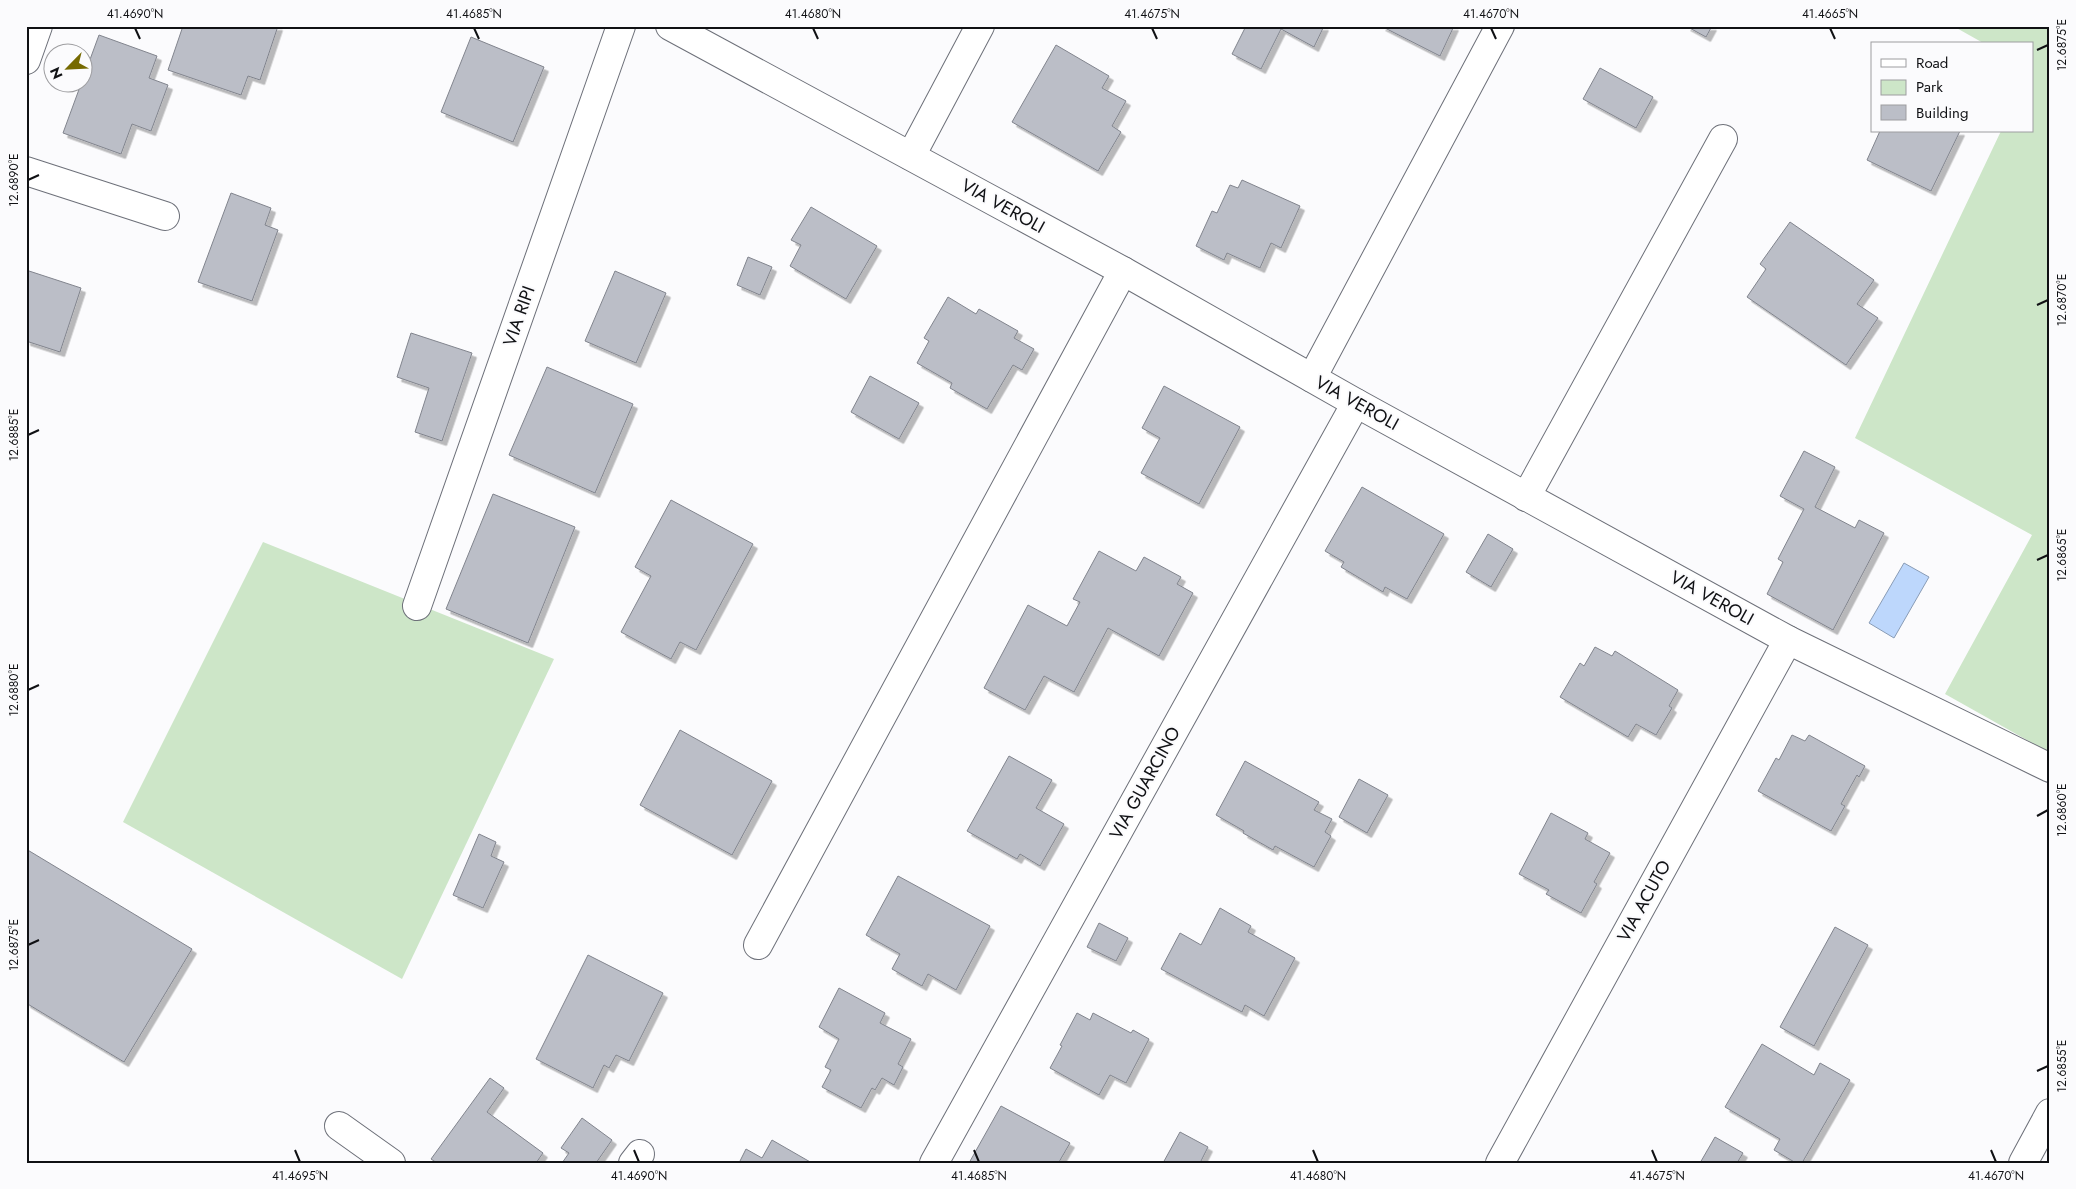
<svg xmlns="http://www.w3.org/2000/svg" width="2076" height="1189" font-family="Jost,sans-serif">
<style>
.green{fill:#cde6c8}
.water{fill:#bdd7fc;stroke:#899cb6}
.building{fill:#bbbec7;stroke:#81848d;filter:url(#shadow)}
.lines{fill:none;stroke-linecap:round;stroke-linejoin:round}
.street-casing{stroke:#6d7079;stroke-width:30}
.street{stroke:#fff;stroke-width:28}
.ticks{fill:none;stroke:#101114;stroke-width:2}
.labels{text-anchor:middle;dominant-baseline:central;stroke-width:4;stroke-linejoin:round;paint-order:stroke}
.street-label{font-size:18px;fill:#101114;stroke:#fbfbfd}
.neatline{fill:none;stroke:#101114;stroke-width:2}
.ticks-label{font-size:12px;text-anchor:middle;fill:#101114}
</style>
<defs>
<filter id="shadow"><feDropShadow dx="4.5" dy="4.5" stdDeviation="0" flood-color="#0004"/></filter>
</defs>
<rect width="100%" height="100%" fill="#fbfbfd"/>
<!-- green -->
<g class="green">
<path d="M1953,26H2050V753L1945,694L2032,535L1855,438L2001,131H2032V44H1985Z"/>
<path d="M263,542L554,659L402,979L123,822Z"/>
</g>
<!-- water -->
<path class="water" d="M1904,563L1929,577L1894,638L1869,623Z"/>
<!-- building -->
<g class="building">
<path d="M183,26H278L260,80L248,76L241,95L168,70Z"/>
<path d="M1246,26H1324L1314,47L1281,29L1261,69L1232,54Z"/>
<path d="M1381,26H1454L1440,56Z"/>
<path d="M1686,26H1712L1706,37Z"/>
<path d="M99,35L157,56L149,78L168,85L151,131L132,124L121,154L63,133Z"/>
<path d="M471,37L544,67L513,142L441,112Z"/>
<path d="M1056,45L1109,76L1102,88L1126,101L1112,126L1121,132L1098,171L1012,122Z"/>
<path d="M1600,68L1653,97L1636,128L1583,99Z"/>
<path d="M1880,131H1960L1931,191L1867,160Z"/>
<path d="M1242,180L1300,206L1281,248L1271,243L1260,268L1227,253L1224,260L1196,246L1212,211L1217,213L1230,185L1238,188Z"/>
<path d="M231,193L271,208L265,225L278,230L252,301L198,282Z"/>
<path d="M811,207L877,246L846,299L790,266L801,245L791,240Z"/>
<path d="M1790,222L1874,280L1857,304L1878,318L1846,365L1747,297L1766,269L1760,264Z"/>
<path d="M748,257L772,267L760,295L737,285Z"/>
<path d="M26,270L81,288L60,352L26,341Z"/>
<path d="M615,271L666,293L636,363L585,341Z"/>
<path d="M948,297L976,314L979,309L1018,331L1014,338L1034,349L1022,370L1013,365L987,409L950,388L952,383L917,363L929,341L924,338Z"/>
<path d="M411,333L472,353L442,441L415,432L429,388L397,377Z"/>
<path d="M547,367L633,404L595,493L509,455Z"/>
<path d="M870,376L919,403L899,439L851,412Z"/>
<path d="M1164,386L1240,427L1199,504L1141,473L1160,438L1142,428Z"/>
<path d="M1804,451L1835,467L1815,507L1855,528L1859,520L1884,533L1833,630L1767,594L1783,562L1778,559L1804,509L1780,496Z"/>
<path d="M1362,487L1444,534L1407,599L1385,587L1383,592L1341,567L1344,562L1325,551Z"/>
<path d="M493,494L575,527L528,643L446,609Z"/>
<path d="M671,500L753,544L696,650L680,642L671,659L621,632L651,576L635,567Z"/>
<path d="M1488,534L1513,549L1491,587L1466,572Z"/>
<path d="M1099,551L1136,571L1144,557L1181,577L1177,584L1193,593L1159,656L1108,628L1074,692L1044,676L1025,710L984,688L1028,605L1067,626L1080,602L1073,599Z"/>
<path d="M1595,647L1612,656L1615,651L1678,690L1669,706L1672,708L1656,735L1636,724L1628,737L1560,697L1580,663L1584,666Z"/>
<path d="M680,730L772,781L732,855L640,805Z"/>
<path d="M1792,735L1805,741L1809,735L1865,766L1859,777L1857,775L1841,804L1845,806L1831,831L1758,791L1776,758L1779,760Z"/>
<path d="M1009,756L1052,780L1036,808L1064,824L1040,866L1020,854L1017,859L967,831Z"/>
<path d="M1245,761L1319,802L1314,810L1332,819L1325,832L1331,836L1314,867L1275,846L1273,850L1243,833L1244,831L1216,815Z"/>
<path d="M1359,779L1388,795L1367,833L1339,817Z"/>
<path d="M1551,813L1588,833L1585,839L1610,853L1594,882L1597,884L1581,913L1546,894L1549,890L1519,874Z"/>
<path d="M479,834L496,842L491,856L504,862L483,908L453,895Z"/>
<path d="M26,849L192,949L124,1062L26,1003Z"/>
<path d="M898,876L990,926L956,990L928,974L922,986L892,969L900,954L866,935Z"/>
<path d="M1220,908L1251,926L1248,932L1295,958L1264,1016L1245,1005L1242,1012L1161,969L1180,933L1201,945Z"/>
<path d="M1099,923L1128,938L1116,961L1087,947Z"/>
<path d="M1835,927L1868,945L1814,1046L1780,1027Z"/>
<path d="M588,955L663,993L629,1061L616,1055L609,1068L604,1065L593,1088L536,1059Z"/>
<path d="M839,988L885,1013L880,1023L911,1039L898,1064L903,1067L894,1085L882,1078L875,1090L872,1088L861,1108L822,1087L831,1070L825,1067L839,1039L819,1027Z"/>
<path d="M1077,1013L1090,1020L1093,1013L1131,1033L1133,1030L1149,1039L1126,1083L1110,1075L1099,1095L1050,1068L1062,1046L1060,1045Z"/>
<path d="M1762,1044L1814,1075L1820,1063L1850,1080L1802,1163H1796L1774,1150L1780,1139L1725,1107Z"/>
<path d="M490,1078L504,1088L487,1112L543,1153L536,1163H437L431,1159Z"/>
<path d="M1001,1106L1070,1143L1059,1162L1061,1163H969Z"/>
<path d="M582,1118L612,1140L596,1163H562L569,1153L561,1148Z"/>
<path d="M1180,1132L1208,1147L1200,1163H1163Z"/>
<path d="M1715,1137L1743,1153L1737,1163H1700Z"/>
<path d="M772,1140L812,1163H739L746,1149L762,1158Z"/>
</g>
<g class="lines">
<defs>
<g id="street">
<path d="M670,26L1123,271L1356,403L1788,640L2050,768"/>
<path d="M26,60L38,26"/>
<path d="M911,156L980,26"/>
<path d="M26,171L165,216"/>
<path d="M1312,378L1500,26"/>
<path d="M1526,497L1723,139"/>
<path d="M417,606L621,26"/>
<path d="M758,945L1123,271"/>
<path d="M339,1126L391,1163"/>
<path d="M633,1163L640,1154"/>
<path d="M934,1163L1356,403"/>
<path d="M1500,1163L1788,640"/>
<path d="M2023,1163L2050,1113"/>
</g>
</defs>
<!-- street casing -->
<use href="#street" class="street-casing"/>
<!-- street -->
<use href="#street" class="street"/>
</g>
<!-- ticks -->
<path class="ticks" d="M135,28L140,39M474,28L479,39M813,28L818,39M1152,28L1157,39M1491,28L1496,39M1830,28L1835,39M2037,50L2048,45M28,180L39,175M2037,305L2048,300M28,435L39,430M2037,560L2048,555M28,690L39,685M2037,816L2048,810M28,945L39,940M2037,1071L2048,1066M295,1150L300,1162M634,1150L639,1162M974,1150L979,1162M1313,1150L1318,1162M1652,1150L1657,1162M1991,1150L1996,1162"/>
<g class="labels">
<!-- street labels -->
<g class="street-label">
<text transform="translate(1003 206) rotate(29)">VIA VEROLI</text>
<text transform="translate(519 316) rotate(-71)">VIA RIPI</text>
<text transform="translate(1357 403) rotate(29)">VIA VEROLI</text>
<text transform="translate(1712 598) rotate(29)">VIA VEROLI</text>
<text transform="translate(1145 783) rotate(-61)">VIA GUARCINO</text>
<text transform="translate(1644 901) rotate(-61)">VIA ACUTO</text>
</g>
</g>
<!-- border -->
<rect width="2076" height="1189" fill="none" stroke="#fbfbfd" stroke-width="55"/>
<!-- legend -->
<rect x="1871" y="42" width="162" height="90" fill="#fbfbfd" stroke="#9d9da0"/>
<rect x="1881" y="59" width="25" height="8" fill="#ffffff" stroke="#9d9da0"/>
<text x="1916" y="68" font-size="15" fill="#101114">Road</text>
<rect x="1881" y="80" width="25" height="15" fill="#cde6c8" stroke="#9d9da0"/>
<text x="1916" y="92" font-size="15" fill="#101114">Park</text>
<rect x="1881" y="105" width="25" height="15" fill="#bbbec7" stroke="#9d9da0"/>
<text x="1916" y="118" font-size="15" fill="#101114">Building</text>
<!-- north arrow -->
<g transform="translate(68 68) rotate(246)"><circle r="24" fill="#fbfbfd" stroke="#9d9da0"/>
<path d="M0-4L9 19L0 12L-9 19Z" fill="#766a01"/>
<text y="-8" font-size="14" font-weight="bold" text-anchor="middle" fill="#101114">N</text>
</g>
<rect x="28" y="28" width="2020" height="1134" class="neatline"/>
<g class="ticks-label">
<text x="135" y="18">41.4690°N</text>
<text x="474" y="18">41.4685°N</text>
<text x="813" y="18">41.4680°N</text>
<text x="1152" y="18">41.4675°N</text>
<text x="1491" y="18">41.4670°N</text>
<text x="1830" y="18">41.4665°N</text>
<text transform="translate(2062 45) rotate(-90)" y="4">12.6875°E</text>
<text transform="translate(14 180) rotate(-90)" y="4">12.6890°E</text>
<text transform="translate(2062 300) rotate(-90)" y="4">12.6870°E</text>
<text transform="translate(14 435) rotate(-90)" y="4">12.6885°E</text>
<text transform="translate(2062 555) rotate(-90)" y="4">12.6865°E</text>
<text transform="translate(14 690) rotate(-90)" y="4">12.6880°E</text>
<text transform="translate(2062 810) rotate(-90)" y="4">12.6860°E</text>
<text transform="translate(14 945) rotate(-90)" y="4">12.6875°E</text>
<text transform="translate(2062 1066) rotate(-90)" y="4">12.6855°E</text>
<text x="300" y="1180">41.4695°N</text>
<text x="639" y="1180">41.4690°N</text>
<text x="979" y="1180">41.4685°N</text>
<text x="1318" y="1180">41.4680°N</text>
<text x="1657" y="1180">41.4675°N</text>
<text x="1996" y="1180">41.4670°N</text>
</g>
</svg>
